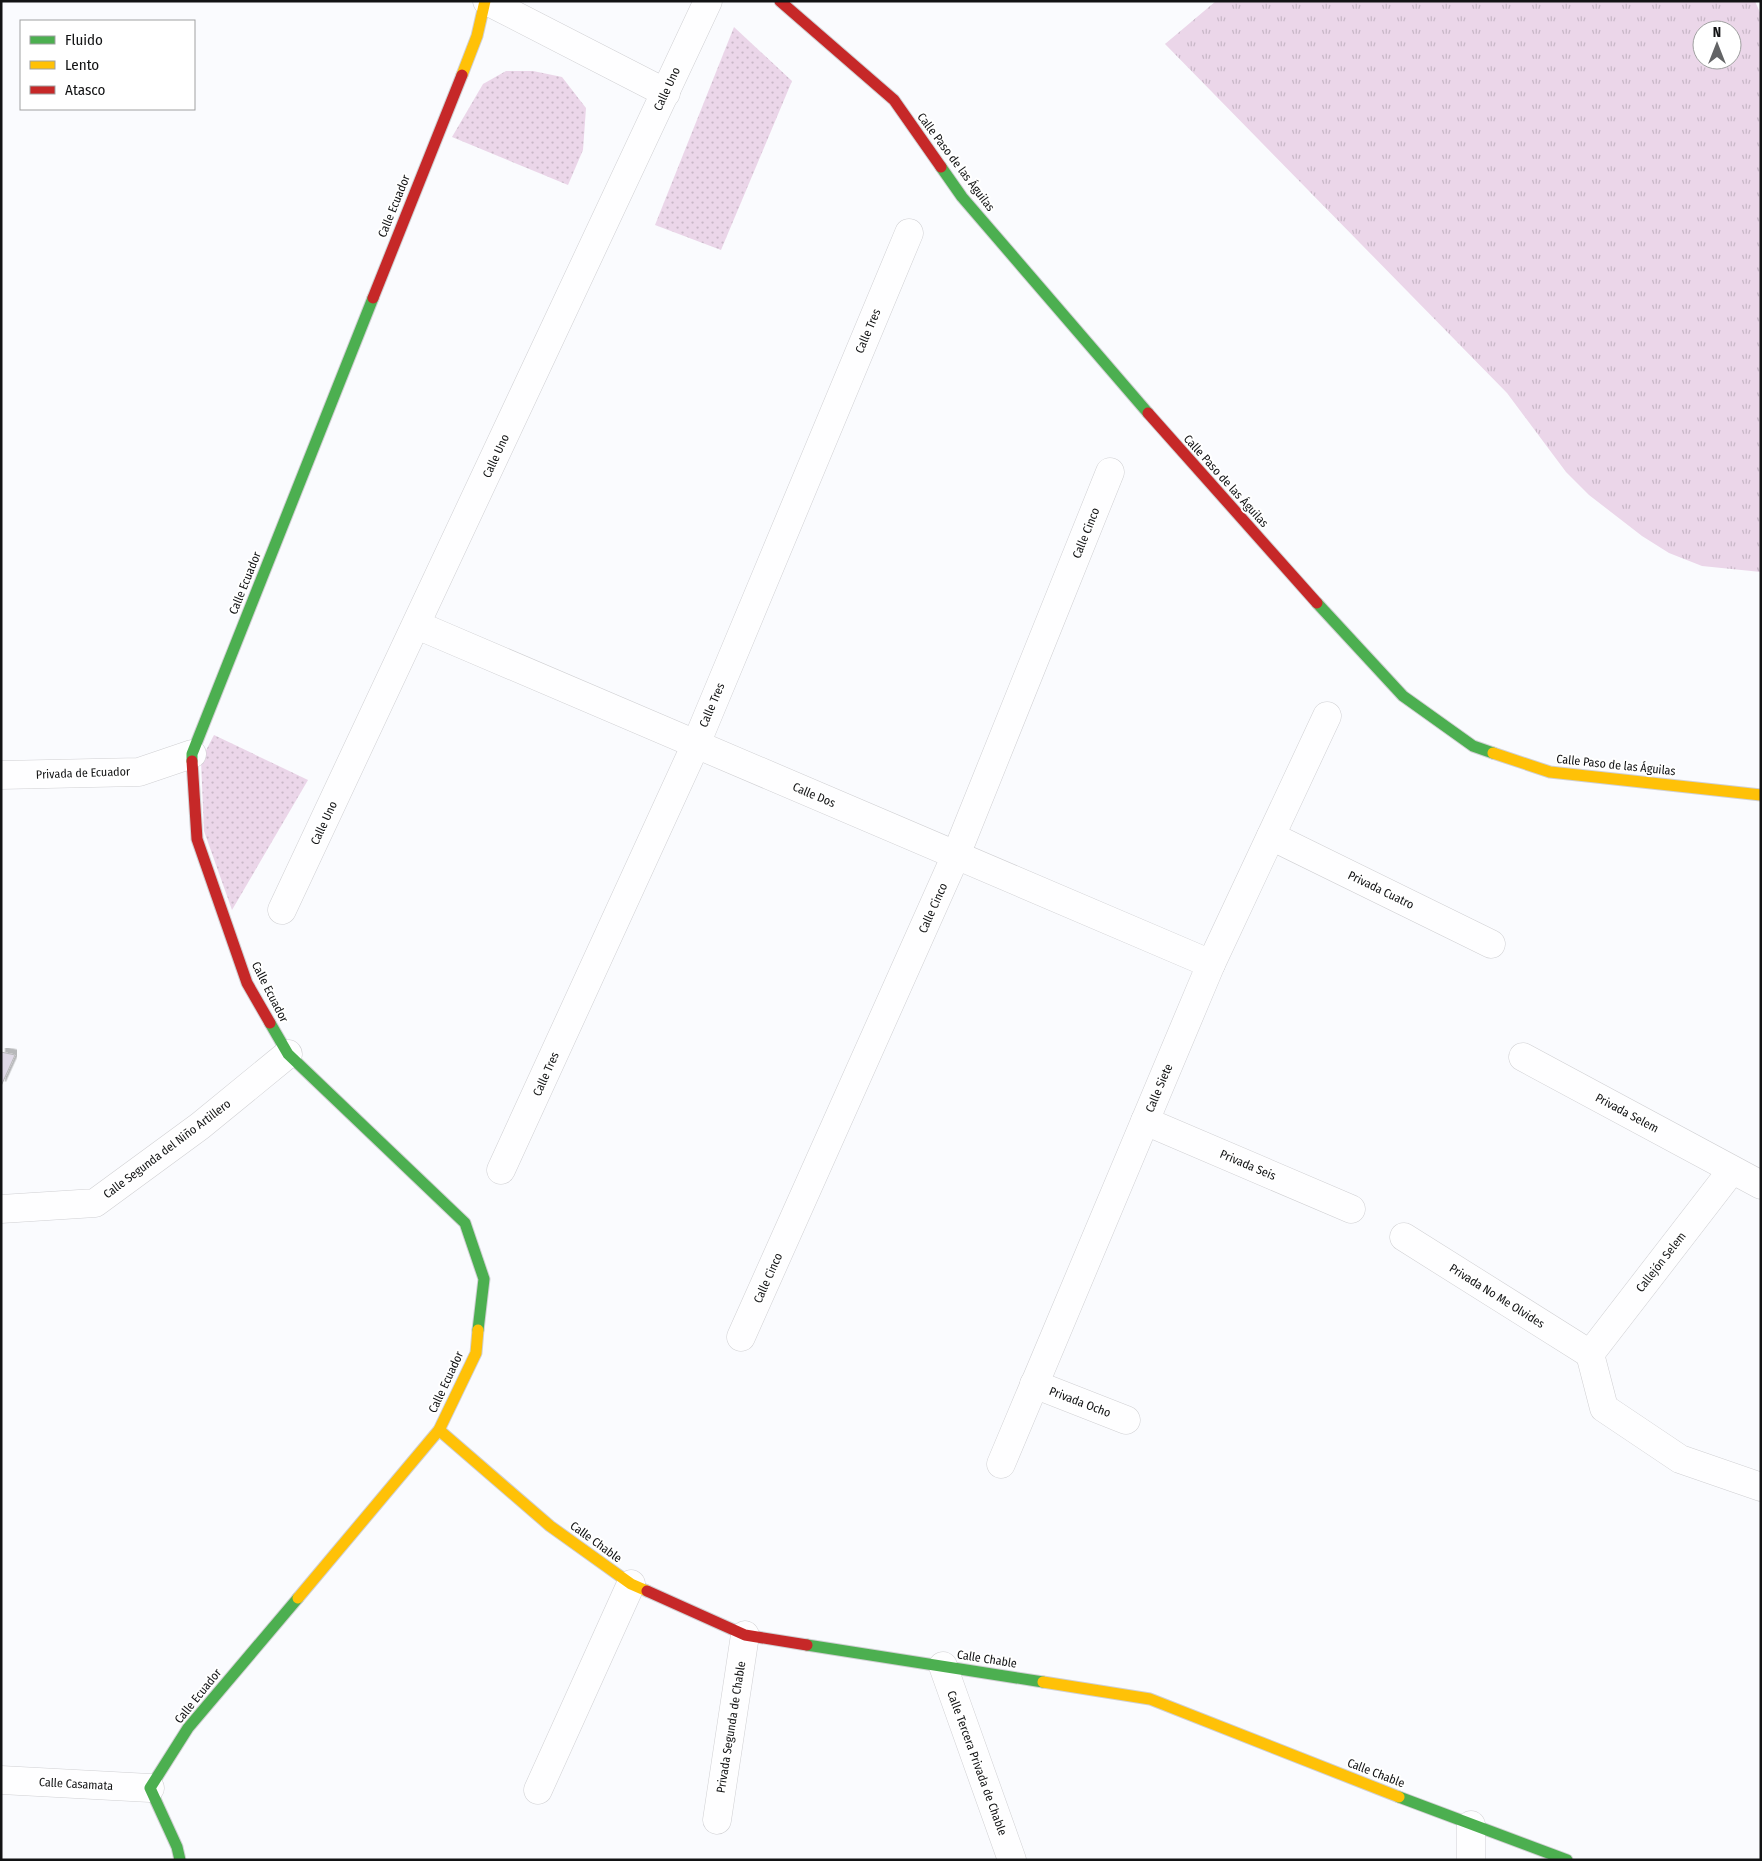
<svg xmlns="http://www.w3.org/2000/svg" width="1762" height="1861" font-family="'Fira Sans Condensed',sans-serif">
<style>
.grass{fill:url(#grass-tufts);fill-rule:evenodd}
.park{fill:url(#park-dots)}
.building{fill:#dfd9e7;stroke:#b9b9bb;filter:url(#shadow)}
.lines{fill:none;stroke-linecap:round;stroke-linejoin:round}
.street-casing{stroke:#d0d0d3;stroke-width:29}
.fast-casing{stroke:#d0d0d3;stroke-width:13}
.slow-casing{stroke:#d0d0d3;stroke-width:13}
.jam-casing{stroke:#d0d0d3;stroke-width:13}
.street{stroke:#fefeff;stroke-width:28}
.fast{stroke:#4caf50;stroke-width:11}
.slow{stroke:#ffc107;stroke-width:11}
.jam{stroke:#c62828;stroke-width:11}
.labels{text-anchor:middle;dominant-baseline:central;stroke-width:4;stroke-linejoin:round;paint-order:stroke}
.street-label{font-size:12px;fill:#121314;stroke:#fff}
</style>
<defs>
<pattern id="grass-tufts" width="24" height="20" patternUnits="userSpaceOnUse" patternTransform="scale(1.25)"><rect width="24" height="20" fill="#ebd6e9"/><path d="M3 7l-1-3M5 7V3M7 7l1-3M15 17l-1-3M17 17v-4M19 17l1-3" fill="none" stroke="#c8b7c7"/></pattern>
<pattern id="park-dots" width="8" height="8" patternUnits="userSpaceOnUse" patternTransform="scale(1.25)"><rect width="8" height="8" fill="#ebd6e9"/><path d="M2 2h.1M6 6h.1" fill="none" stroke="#c8b7c7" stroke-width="1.8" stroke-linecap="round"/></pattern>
<filter id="shadow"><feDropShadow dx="4.5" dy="-4.5" stdDeviation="0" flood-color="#0004"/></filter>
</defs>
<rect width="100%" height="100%" fill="#fafbfe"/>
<!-- grass -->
<path class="grass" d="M1216,1H1755L1761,15V572L1702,566L1669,553L1642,536L1589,495L1566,472L1507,393L1165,44ZM1702,30H1732V60H1702Z"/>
<!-- park -->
<g class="park">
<path d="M734,27L792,81L721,250L655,225Z"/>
<path d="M506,71H533L562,77L586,108L583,150L568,185L452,137L483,84Z"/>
<path d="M214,735L308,780L232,910L204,831L201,760Z"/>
</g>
<!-- building -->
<path class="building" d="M1,1052L15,1055L1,1086Z"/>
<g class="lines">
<defs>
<g id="street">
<path d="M487,1L666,93"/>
<path d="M417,625L1211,964"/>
<path d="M1,775L139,772L192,754"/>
<path d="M1271,836L1491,944"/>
<path d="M282,910L708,1"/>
<path d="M1523,1057L1761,1185"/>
<path d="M1145,1121L1351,1209"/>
<path d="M501,1170L696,744L909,233"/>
<path d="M1,1209L95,1203L200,1126L288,1054"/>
<path d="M1404,1237L1590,1354"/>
<path d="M741,1337L956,855L1110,472"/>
<path d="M1590,1354L1604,1408L1680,1459L1761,1487"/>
<path d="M1590,1354L1732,1170"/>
<path d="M1034,1384L1126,1420"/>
<path d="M1001,1464L1211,964L1327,716"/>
<path d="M943,1666L1012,1860"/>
<path d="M1,1780L150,1788"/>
<path d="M538,1790L631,1584"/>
<path d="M717,1820L745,1635"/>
<path d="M1471,1825V1860"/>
</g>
<g id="fast">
<path d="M941,167L962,197L1148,413"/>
<path d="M1317,603L1403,696L1473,746L1493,753"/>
<path d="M192,761V754L373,298"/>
<path d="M270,1023L288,1054L465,1223L484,1279L478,1330"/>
<path d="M807,1645L1043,1682"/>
<path d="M1399,1797L1567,1860"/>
<path d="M180,1860L177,1847L150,1788L188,1728L298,1598"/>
</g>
<g id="slow">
<path d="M462,75L477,36L485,1"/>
<path d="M1493,753L1550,772L1761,795"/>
<path d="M439,1430L550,1526L631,1584L647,1591"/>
<path d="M298,1598L439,1430L476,1353L478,1330"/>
<path d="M1043,1682L1150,1699L1399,1797"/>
</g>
<g id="jam">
<path d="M780,1L894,100L941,167"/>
<path d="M373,298L462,75"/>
<path d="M1148,413L1317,603"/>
<path d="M192,761L197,839L247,983L270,1023"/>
<path d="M647,1591L745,1635L807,1645"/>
</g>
</defs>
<!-- street casing -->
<use href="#street" class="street-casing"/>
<!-- fast casing -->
<use href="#fast" class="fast-casing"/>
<!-- slow casing -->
<use href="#slow" class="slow-casing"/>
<!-- jam casing -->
<use href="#jam" class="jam-casing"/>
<!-- street -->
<use href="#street" class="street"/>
<!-- fast -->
<use href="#fast" class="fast"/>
<!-- slow -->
<use href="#slow" class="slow"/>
<!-- jam -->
<use href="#jam" class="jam"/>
</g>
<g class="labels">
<!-- street labels -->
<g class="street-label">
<text transform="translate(667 89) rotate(-65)">Calle Uno</text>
<text transform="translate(956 162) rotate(53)">Calle Paso de las Águilas</text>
<text transform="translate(394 206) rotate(-68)">Calle Ecuador</text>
<text transform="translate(868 331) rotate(-67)">Calle Tres</text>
<text transform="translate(496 456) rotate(-65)">Calle Uno</text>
<text transform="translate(1226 481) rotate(48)">Calle Paso de las Águilas</text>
<text transform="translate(1086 533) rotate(-68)">Calle Cinco</text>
<text transform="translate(245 583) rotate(-68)">Calle Ecuador</text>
<text transform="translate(712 705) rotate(-67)">Calle Tres</text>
<text transform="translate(1616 765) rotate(6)">Calle Paso de las Águilas</text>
<text transform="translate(83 773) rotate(-2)">Privada de Ecuador</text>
<text transform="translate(814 795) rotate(23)">Calle Dos</text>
<text transform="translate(324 823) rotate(-65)">Calle Uno</text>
<text transform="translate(1381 890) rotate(26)">Privada Cuatro</text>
<text transform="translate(933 908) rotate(-66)">Calle Cinco</text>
<text transform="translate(270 992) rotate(63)">Calle Ecuador</text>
<text transform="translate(546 1074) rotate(-66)">Calle Tres</text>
<text transform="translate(1159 1088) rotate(-67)">Calle Siete</text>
<text transform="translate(1627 1113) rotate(28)">Privada Selem</text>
<text transform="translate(167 1149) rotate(-37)">Calle Segunda del Niño Artillero</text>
<text transform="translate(1248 1165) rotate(23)">Privada Seis</text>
<text transform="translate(1661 1262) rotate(-52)">Callejón Selem</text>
<text transform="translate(768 1278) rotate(-66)">Calle Cinco</text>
<text transform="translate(1497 1296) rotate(32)">Privada No Me Olvides</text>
<text transform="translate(446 1382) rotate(-65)">Calle Ecuador</text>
<text transform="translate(1080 1402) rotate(21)">Privada Ocho</text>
<text transform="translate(596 1542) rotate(36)">Calle Chable</text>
<text transform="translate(987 1659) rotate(9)">Calle Chable</text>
<text transform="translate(198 1696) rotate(-51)">Calle Ecuador</text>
<text transform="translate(731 1727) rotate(-81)">Privada Segunda de Chable</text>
<text transform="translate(977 1763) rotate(70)">Calle Tercera Privada de Chable</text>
<text transform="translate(1376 1773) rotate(21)">Calle Chable</text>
<text transform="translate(76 1784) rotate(3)">Calle Casamata</text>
</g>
</g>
<!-- border -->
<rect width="1762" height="1861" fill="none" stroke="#121314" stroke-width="5"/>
<!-- legend -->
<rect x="20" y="20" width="175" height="90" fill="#ffffff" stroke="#a0a1a1"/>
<rect x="30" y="36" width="25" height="8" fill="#4caf50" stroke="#a0a1a1"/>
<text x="65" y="45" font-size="15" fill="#121314">Fluido</text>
<rect x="30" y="61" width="25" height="8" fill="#ffc107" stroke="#a0a1a1"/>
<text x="65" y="70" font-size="15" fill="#121314">Lento</text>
<rect x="30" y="86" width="25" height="8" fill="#c62828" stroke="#a0a1a1"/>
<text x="65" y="95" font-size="15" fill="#121314">Atasco</text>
<!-- north arrow -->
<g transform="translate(1717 45)"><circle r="24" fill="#ffffff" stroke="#a0a1a1"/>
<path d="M0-4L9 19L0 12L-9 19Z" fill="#636466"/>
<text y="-8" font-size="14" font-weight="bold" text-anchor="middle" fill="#121314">N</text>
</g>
</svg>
